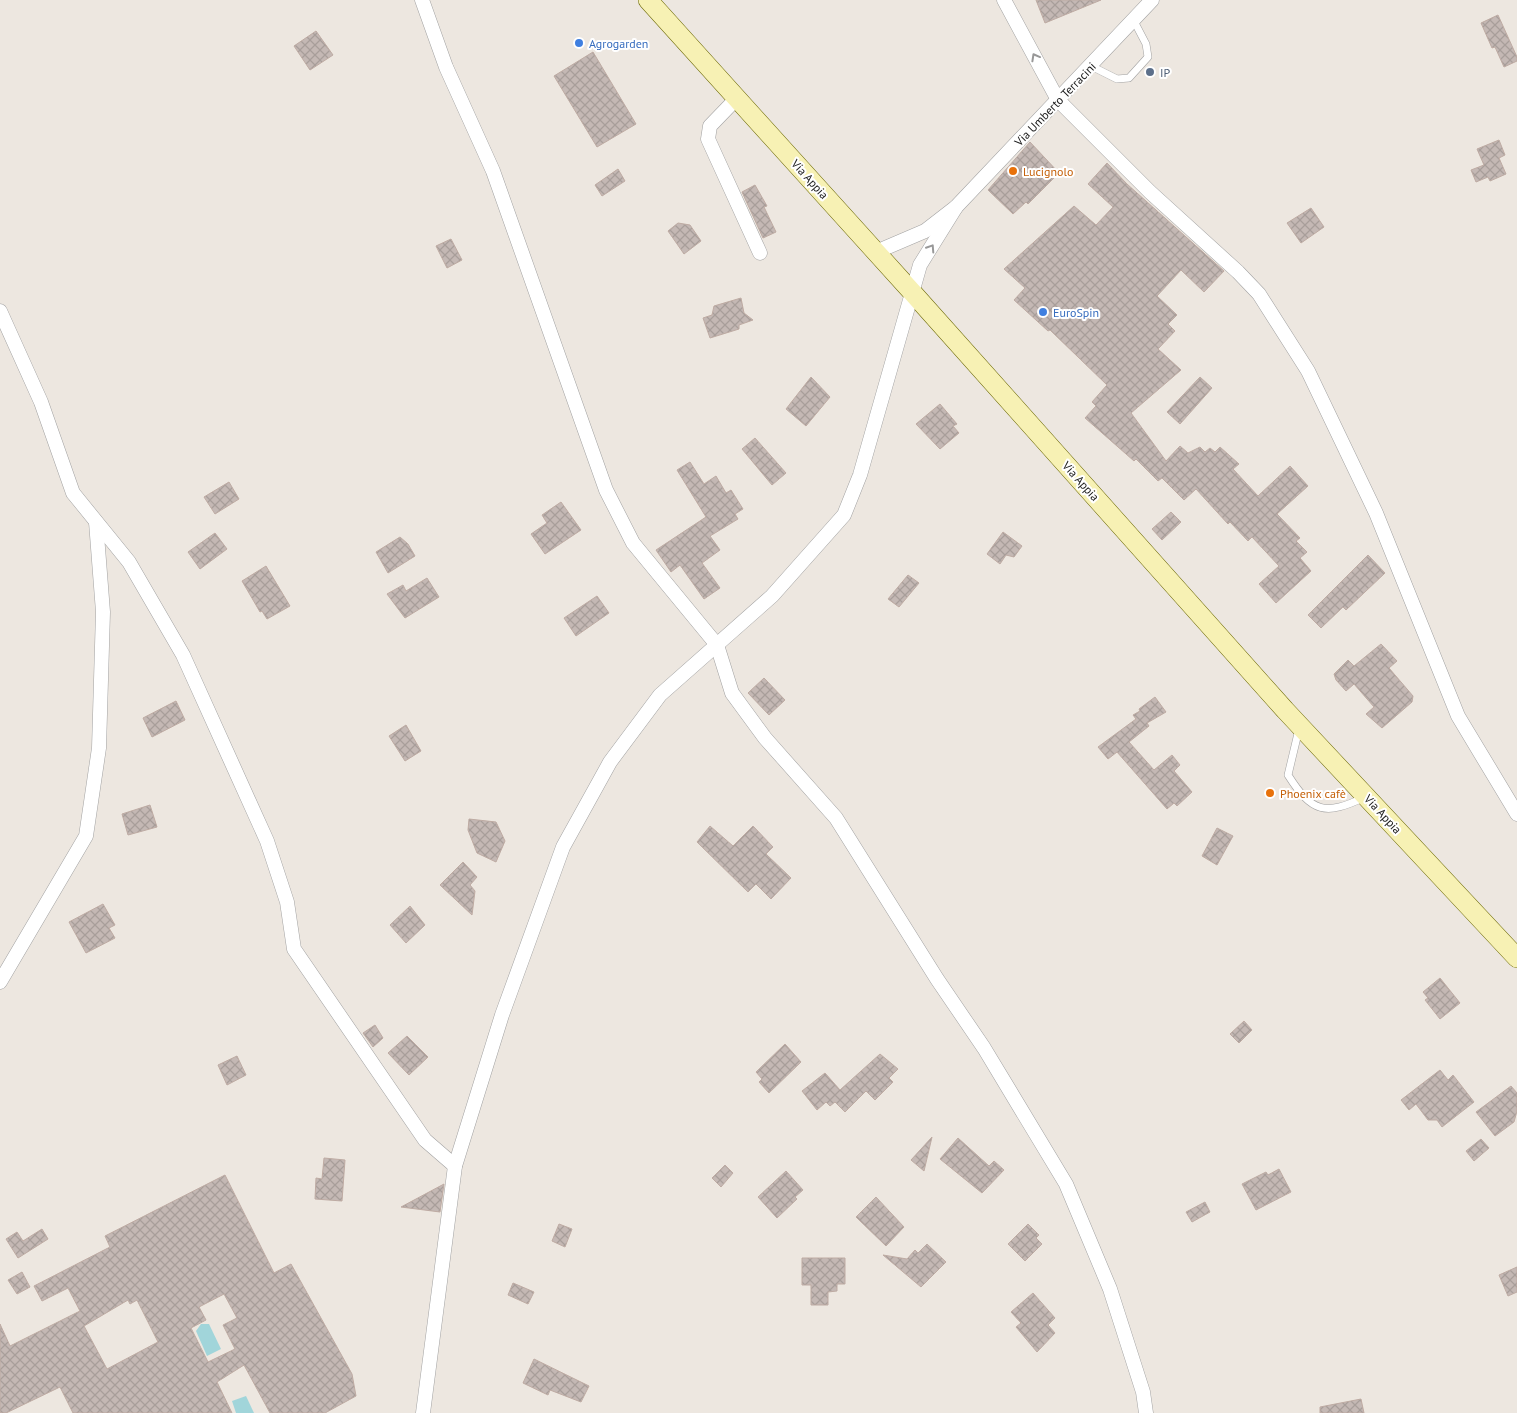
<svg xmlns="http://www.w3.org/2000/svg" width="1517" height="1413" font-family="'PT Sans',sans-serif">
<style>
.water{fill:#a1d5da}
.building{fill:url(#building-cross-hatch);stroke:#beaba3;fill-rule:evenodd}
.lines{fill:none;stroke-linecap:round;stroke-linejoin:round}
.lane-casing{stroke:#a2a2a2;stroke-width:8}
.street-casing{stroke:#a2a2a2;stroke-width:15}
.secondary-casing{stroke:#6d6a07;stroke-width:20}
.lane{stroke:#fff;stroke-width:7}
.street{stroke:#fff;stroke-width:14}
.secondary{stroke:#f7f1b4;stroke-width:19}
.oneway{stroke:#989898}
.shop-dot{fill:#3f7fe0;stroke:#fff;stroke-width:2}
.service-dot{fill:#5c6f8a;stroke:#fff;stroke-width:2}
.food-dot{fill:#e8710a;stroke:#fff;stroke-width:2}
.labels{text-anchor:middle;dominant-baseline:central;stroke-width:4;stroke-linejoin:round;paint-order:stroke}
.shop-label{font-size:12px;fill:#366cbe;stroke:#fff;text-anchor:start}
.service-label{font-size:12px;fill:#4e5e75;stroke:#fff;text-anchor:start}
.street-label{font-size:12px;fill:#1b1b1b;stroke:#fff}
.food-label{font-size:12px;fill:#c56008;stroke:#fff;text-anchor:start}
</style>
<defs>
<pattern id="building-cross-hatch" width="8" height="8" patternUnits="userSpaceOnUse" patternTransform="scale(1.25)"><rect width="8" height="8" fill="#c4b8b4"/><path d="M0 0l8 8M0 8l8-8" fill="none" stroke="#a89e9a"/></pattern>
</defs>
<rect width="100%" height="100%" fill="#ede7e0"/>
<!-- water -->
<g class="water">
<path d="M201,1324H209L221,1349L207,1356L196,1331Z"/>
<path d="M246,1396L254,1413H236L232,1401Z"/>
</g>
<!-- building -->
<g class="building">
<path d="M1036,0H1101L1045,23Z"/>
<path d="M1498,15L1517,57V61L1504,67L1495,47L1492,48L1481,23Z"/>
<path d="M316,31L333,55L310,70L294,46Z"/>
<path d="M593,52L636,124L597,147L554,76Z"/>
<path d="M1499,140L1505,155L1499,158L1506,174L1490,181L1488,177L1476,182L1471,170L1484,165L1477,149Z"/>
<path d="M1030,142L1059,173L1028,204L1026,202L1013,214L988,190Z"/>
<path d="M1107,163L1127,184L1224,271L1204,292L1181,270L1157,296L1177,315L1168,324L1175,331L1158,349L1181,370L1131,413L1166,461L1180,446L1188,453L1200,447L1205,452L1210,448L1215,452L1220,447L1239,464L1233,469L1258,496L1290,466L1308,486L1277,514L1300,538L1296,541L1307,552L1300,558L1311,571L1276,603L1259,584L1279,566L1252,537L1248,541L1230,522L1228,524L1196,489L1184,500L1162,478L1158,481L1136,459L1134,461L1085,418L1096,406L1092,402L1107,385L1050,330L1048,331L1014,300L1025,288L1004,269L1074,206L1096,225L1113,207L1088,184Z"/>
<path d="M618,169L625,181L602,196L595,185Z"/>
<path d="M755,185L767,206L764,207L776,232L763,238L742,192Z"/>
<path d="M1311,208L1324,227L1301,243L1287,223Z"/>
<path d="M678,223L690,225L701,241L684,254L668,231Z"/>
<path d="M451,239L462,260L447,268L436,246Z"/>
<path d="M741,298L744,313L753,320L739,325V329L710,338L703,318L712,315L714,306Z"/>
<path d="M811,377L830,397L806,426L786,409Z"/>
<path d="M1200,377L1212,388L1180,424L1167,412Z"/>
<path d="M940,404L957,424L953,426L959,433L940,449L916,424Z"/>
<path d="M755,438L786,473L772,485L742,449Z"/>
<path d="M690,462L704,484L716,476L726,493L731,490L743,509L735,514L738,519L710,536L720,550L702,563L720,588L704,599L680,565L671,572L656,550L706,517L677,470Z"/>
<path d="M229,482L239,499L215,514L204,497Z"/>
<path d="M561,502L581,530L545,554L531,534L547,523L542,515Z"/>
<path d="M1171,512L1181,522L1162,540L1152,529Z"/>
<path d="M1003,532L1022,546L1014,557L1006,555L1000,564L987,554Z"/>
<path d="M215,533L227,549L200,569L188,552Z"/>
<path d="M400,537L408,544L415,556L388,573L376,552Z"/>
<path d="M1368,555L1385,573L1346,610L1343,607L1321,628L1308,615Z"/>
<path d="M266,566L290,606L267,619L262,611L260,612L242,581Z"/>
<path d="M908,575L919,583L899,607L888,599Z"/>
<path d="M427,578L439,597L405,618L387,594L403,585L406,591Z"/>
<path d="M597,596L609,613L576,636L564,618Z"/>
<path d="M1381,644L1397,661L1389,668L1413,696L1412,702L1382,728L1366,714L1374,707L1354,684L1346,691L1336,680L1334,674L1348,660L1354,666Z"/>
<path d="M764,678L785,700L769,715L748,693Z"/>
<path d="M1155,697L1166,712L1147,723L1149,726L1129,742L1154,770L1172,755L1180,765L1174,771L1192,792L1177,806L1174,803L1167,809L1117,752L1108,759L1098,747L1136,719L1133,715L1140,711L1139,709Z"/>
<path d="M176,701L185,720L152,737L143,718Z"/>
<path d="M406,725L421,751L405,761L389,736Z"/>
<path d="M150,805L157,827L128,835L122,814Z"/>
<path d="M469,819L496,822L505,841L496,862L477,853L468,830Z"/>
<path d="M710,826L733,846L753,826L773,847L766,854L791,878L771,899L756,884L748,892L697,842Z"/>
<path d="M1217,828L1233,836L1217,865L1202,856Z"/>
<path d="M463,862L477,877L470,885L475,891L472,915L440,885Z"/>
<path d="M103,904L115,925L109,928L115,938L86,953L69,922Z"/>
<path d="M410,906L425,925L406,943L390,925Z"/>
<path d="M1440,978L1460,1003L1440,1019L1425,1000L1428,998L1423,992Z"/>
<path d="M1244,1021L1252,1030L1239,1043L1230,1034Z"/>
<path d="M375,1025L383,1038L373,1047L363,1033Z"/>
<path d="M407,1036L428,1057L409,1075L388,1053Z"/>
<path d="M785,1044L801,1062L769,1093L759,1082L762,1079L756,1072Z"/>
<path d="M880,1054L898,1069L889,1078L893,1082L875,1100L866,1091L845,1112L835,1102L830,1106L826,1102L817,1110L802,1091L825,1073L840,1090Z"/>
<path d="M237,1056L246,1075L227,1085L218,1065Z"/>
<path d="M1440,1070L1448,1080L1453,1075L1474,1102L1442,1127L1437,1120H1428L1416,1104L1409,1110L1401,1100Z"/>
<path d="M1511,1086L1517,1093V1111L1514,1122L1495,1136L1476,1112Z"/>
<path d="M932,1137L924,1171L911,1160Z"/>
<path d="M958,1138L989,1166L994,1161L1004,1170L982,1193L940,1159Z"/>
<path d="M1481,1139L1489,1148L1474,1161L1466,1151Z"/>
<path d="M324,1158L345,1160L342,1201L315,1199L316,1178L322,1179Z"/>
<path d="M725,1165L733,1173L721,1187L712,1178Z"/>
<path d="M1279,1169L1291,1192L1256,1210L1242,1184L1266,1172L1268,1175Z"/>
<path d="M786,1171L803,1190L795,1197L797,1199L777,1218L758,1197Z"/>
<path d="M225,1175L274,1273L291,1264L352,1374L356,1396L325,1413H270L244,1365L217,1382L232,1413H73L60,1387L6,1413H0V1324L10,1346L80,1311L68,1288L42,1301L34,1286L110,1247L105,1236ZM224,1294L237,1318L223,1325L235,1349L208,1362L191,1328L206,1320L199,1307ZM128,1300L130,1304L137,1300L158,1342L107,1369L84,1326Z"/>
<path d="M444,1184L440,1212L401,1207Z"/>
<path d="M876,1197L904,1227L886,1246L856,1217Z"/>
<path d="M1205,1202L1210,1212L1192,1222L1186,1212Z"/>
<path d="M559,1224L572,1229L565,1247L552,1241Z"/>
<path d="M1028,1224L1039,1235L1036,1238L1042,1244L1025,1261L1008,1244Z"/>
<path d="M42,1229L48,1239L18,1258L6,1239L17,1232L23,1241Z"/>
<path d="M927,1244L946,1262L921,1287L883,1255L907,1259L915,1250L918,1253Z"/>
<path d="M802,1258H845V1284H837V1291L828,1292V1305H811V1285H802Z"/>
<path d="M1517,1267V1292L1508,1296L1499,1275Z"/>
<path d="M22,1272L30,1287L17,1294L8,1280Z"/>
<path d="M513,1283L534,1292L528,1304L508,1295Z"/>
<path d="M1033,1293L1055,1318L1048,1325L1055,1333L1037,1352L1016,1327L1021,1323L1011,1312Z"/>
<path d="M534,1359L589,1386L581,1402L550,1390L548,1395L523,1383Z"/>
<path d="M1361,1399L1364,1413H1320V1407Z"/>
</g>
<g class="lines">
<defs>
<g id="lane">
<path d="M1091,66L1117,79L1129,78L1148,57L1146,44L1134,21"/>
<path d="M1299,729L1288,775C1312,813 1325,816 1365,797"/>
</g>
<g id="street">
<path d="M422,0L446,67L493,171L606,490L633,543L717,645L732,693L765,738L836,818L937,979L984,1048L1066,1184L1110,1289L1143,1392L1146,1413"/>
<path d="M1004,0L1058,100L1150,192L1238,272L1259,294L1308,371L1376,513L1458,716L1517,814"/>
<path d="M737,98L710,126L708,139L760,253"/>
<path d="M876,252L925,231L956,207L1152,0"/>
<path d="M0,311L41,402L73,493L129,562L183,655L267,841L287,902L294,949L425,1140L455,1166"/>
<path d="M0,982L86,836L99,748L103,612L96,522"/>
<path d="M423,1413L455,1166L502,1015L563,847L610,762L660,695L772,596L844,515L860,475L920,265L956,207"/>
</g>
<path id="secondary" d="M648,0L912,292L1285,710L1517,958"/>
</defs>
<!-- lane casing -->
<use href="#lane" class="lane-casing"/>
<!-- street casing -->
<use href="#street" class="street-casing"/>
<!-- secondary casing -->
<use href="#secondary" class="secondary-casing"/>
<!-- lane -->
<use href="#lane" class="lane"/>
<!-- street -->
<use href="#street" class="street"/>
<!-- secondary -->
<use href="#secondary" class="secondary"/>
</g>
<!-- one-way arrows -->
<defs><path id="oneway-chevron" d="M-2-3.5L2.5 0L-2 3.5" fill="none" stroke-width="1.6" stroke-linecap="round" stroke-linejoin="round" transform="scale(1.25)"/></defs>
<g class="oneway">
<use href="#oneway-chevron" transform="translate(1035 57) rotate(-119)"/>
<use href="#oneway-chevron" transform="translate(931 248) rotate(-57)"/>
</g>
<!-- markers -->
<g class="shop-dot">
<circle cx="579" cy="43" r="5"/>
<circle cx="1043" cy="312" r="5"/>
</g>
<circle class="service-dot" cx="1150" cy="72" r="5"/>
<g class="food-dot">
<circle cx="1013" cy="171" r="5"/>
<circle cx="1270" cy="793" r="5"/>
</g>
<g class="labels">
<!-- shop labels -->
<g class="shop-label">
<text x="589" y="43">Agrogarden</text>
<text x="1053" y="312">EuroSpin</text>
</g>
<!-- service labels -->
<g class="service-label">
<text x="1160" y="72">IP</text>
</g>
<!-- street labels -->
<g class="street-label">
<text transform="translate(1055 104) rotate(-46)">Via Umberto Terracini</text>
<text transform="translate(810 179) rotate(48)">Via Appia</text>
<text transform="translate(1081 481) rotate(48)">Via Appia</text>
<text transform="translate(1383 814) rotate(47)">Via Appia</text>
</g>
<!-- food labels -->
<g class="food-label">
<text x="1023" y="171">Lucignolo</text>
<text x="1280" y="793">Phoenix cafè</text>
</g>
</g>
</svg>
